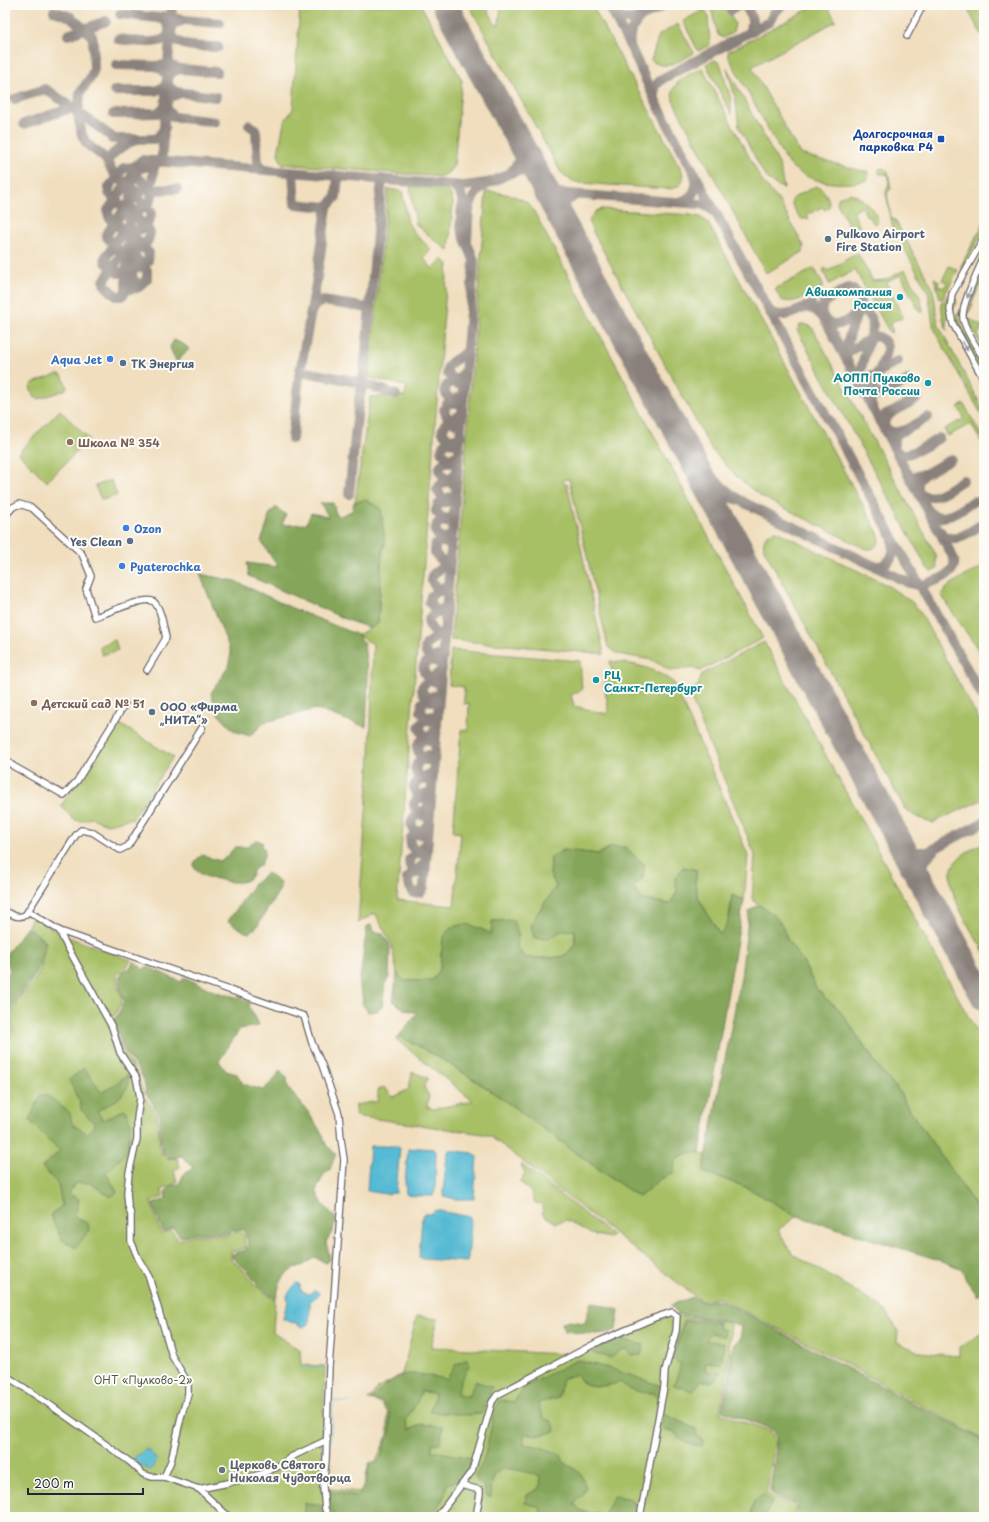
<svg xmlns="http://www.w3.org/2000/svg" width="989" height="1522" font-family="'Playpen Sans',sans-serif">
<style>
.green{fill:#a7bf65;stroke:#647050}
.forest{fill:#85a65a;stroke:#54644a}
.water{fill:#54bad3;stroke:#3b6e87}
.lines{fill:none;stroke-linecap:round;stroke-linejoin:round}
.stream{stroke:#54bad3;stroke-width:1}
.taxiway{stroke:#89807c;stroke-width:10}
.runway{stroke:#89807c;stroke-width:26}
.minor-casing{stroke:#6a6469;stroke-width:8}
.minor{stroke:#fff;stroke-width:5.5}
.oneway{fill:#9c9ca7}
.transit-dot{fill:#1a4fb4;stroke:#fdfcf7;stroke-width:1.5}
.service-dot{fill:#5c6f8a;stroke:#fdfcf7;stroke-width:1.5}
.culture-dot{fill:#0f9aa8;stroke:#fdfcf7;stroke-width:1.5}
.shop-dot{fill:#3f7fe0;stroke:#fdfcf7;stroke-width:1.5}
.education-dot{fill:#8d6e63;stroke:#fdfcf7;stroke-width:1.5}
.worship-dot{fill:#6b7280;stroke:#fdfcf7;stroke-width:1.5}
.labels{text-anchor:middle;dominant-baseline:central;stroke-width:4;stroke-linejoin:round;paint-order:stroke}
.transit-label{font-size:11px;font-weight:bold;fill:#164399;stroke:#fdfcf7;text-anchor:end}
.service-label{font-size:11px;font-weight:bold;fill:#4e5e75;stroke:#fdfcf7;text-anchor:start}
.culture-label{font-size:11px;font-weight:bold;fill:#0d838f;stroke:#fdfcf7;text-anchor:end}
.shop-label{font-size:11px;font-weight:bold;fill:#366cbe;stroke:#fdfcf7;text-anchor:start}
.education-label{font-size:11px;font-weight:bold;fill:#785e54;stroke:#fdfcf7;text-anchor:start}
.park-label{font-size:11px;fill:#51594a;stroke:#fdfcf7}
.worship-label{font-size:11px;font-weight:bold;fill:#5b616d;stroke:#fdfcf7;text-anchor:start}
</style>
<rect width="100%" height="100%" fill="#fdfcf7"/>
<filter id="ink" filterUnits="userSpaceOnUse"><feTurbulence type="fractalNoise" baseFrequency=".025" numOctaves="2"/><feDisplacementMap in="SourceGraphic" scale="8" xChannelSelector="R" yChannelSelector="G"/><feConvolveMatrix kernelMatrix="1 2 1 2 8 2 1 2 1" color-interpolation-filters="sRGB"/></filter>
<filter id="wash" filterUnits="userSpaceOnUse"><feTurbulence type="fractalNoise" baseFrequency=".012" numOctaves="4" result="noise"/><feDisplacementMap in="SourceGraphic" scale="16" xChannelSelector="R" yChannelSelector="G"/><feGaussianBlur stdDeviation="0.9" result="paint"/><feColorMatrix in="noise" values="0 0 0 0 0 0 0 0 0 0 0 0 0 0 0 0 0 1.4 0 .05"/><feComposite in="paint" operator="in"/></filter>
<g filter="url(#wash)">
<rect width="100%" height="100%" fill="#f0debe"/>
<!-- green -->
<g class="green">
<path d="M300,5H421L462,80L454,165C447,176 444,177 430,176L282,164L278,154L284,122L293,109Z"/>
<path d="M469,5H485L496,25L499,24L501,5H592L682,171L683,179C680,187 675,189 667,189L580,183C571,181 566,178 560,171Z"/>
<path d="M710,5H725L735,24L733,32L723,38L718,35Z"/>
<path d="M816,5H827L836,21L752,67L800,154L862,171H868V180C838,188 798,183 782,154L728,56V52Z"/>
<path d="M965,5H979L984,12V39Z"/>
<path d="M705,9L708,15L710,45L698,51L683,21Z"/>
<path d="M678,24L694,53C681,60 665,72 651,60L659,35Z"/>
<path d="M715,60L720,63L731,100V114L706,64Z"/>
<path d="M702,68L762,181L779,201L804,246L803,252L766,273L673,101C668,82 689,75 702,68Z"/>
<path d="M727,68L779,164L784,188C776,186 771,182 765,176L739,127L735,97Z"/>
<path d="M883,168L888,171L891,189L887,193L891,218L895,220L932,287C936,300 935,313 939,326L984,411V419L939,339L933,325L928,292L893,228L886,193L889,183L887,174H879V169Z"/>
<path d="M410,185L444,188C450,192 452,196 453,203L449,251L428,235L416,224Z"/>
<path d="M816,186C823,187 831,200 829,207L825,210L822,207L807,215L809,219H802L799,217L792,205V200L795,197Z"/>
<path d="M388,189L402,191L408,223L415,234L431,249L424,259L433,269L442,259L448,264L397,900L454,906L461,833L453,832L461,730H468L469,703L464,704V687L449,685L451,650L580,661L582,690L571,695L574,706L607,714L608,706L604,685L612,671L610,661C636,664 653,667 674,683L738,831L748,855L744,900L732,896L728,924L720,935L698,897L695,883L697,870L683,867L675,878L677,892L670,904L642,900L633,888L642,878L611,847L599,854L563,850L550,874L556,886C548,899 538,911 531,924L534,938L548,939L561,931L575,930V944C572,947 570,951 567,954C559,960 536,957 525,958L517,947L518,933L491,934L479,928L441,952L440,968L433,980L405,981L397,973L391,943L375,913L358,923L370,758L373,644L358,635L378,623L382,554L385,543L355,502L370,397L405,396L407,386L369,378Z"/>
<path d="M486,191C501,193 523,195 532,208L763,638L700,671L693,668L671,671L652,660L618,654L608,647L569,479L563,480L564,484H567L604,654L451,640Z"/>
<path d="M850,193C863,198 873,207 878,220L877,223L874,224L869,216L867,217L863,209L866,208L864,206L853,212L862,231L856,233H853L837,203L838,198Z"/>
<path d="M602,209L691,215L700,217L708,223L878,533L880,540C877,547 873,551 864,548L762,497L738,478L711,449L593,232L589,223L590,218L596,211Z"/>
<path d="M984,222V231L961,269L960,268Z"/>
<path d="M857,253L873,281L884,280L905,270L920,297L923,310L921,313L918,309L901,275L886,282L903,317L899,320L898,319L891,322L890,325L893,331L890,333L855,270L829,284L823,270L825,268L828,271Z"/>
<path d="M949,266L958,270L942,300L940,298L934,278L939,281L938,286L944,288L947,282L942,280Z"/>
<path d="M984,267V285L981,284L971,304L973,305L966,317L982,326L978,336L984,350L966,317Z"/>
<path d="M813,269L816,271L824,287C811,293 796,306 781,300L775,289Z"/>
<path d="M947,296L957,300L956,302L957,303L946,321L947,330L943,320L941,302L945,301Z"/>
<path d="M959,312L960,320L963,328L984,366V377L955,326L954,317Z"/>
<path d="M805,324L812,327L936,555L937,569L931,572L927,568L797,330L800,325Z"/>
<path d="M58,374L62,375L67,387L65,390L39,399L34,397L30,387L33,383Z"/>
<path d="M964,404L984,440V447L971,424L948,436L944,429L962,420L964,418L958,407Z"/>
<path d="M60,410L89,439L47,482L18,453Z"/>
<path d="M111,480L117,495L103,500L101,499L95,486Z"/>
<path d="M776,531L887,585L912,602L920,612L984,729V799L932,823L915,816L905,809L764,549C762,539 766,533 776,531Z"/>
<path d="M984,566V604L979,606L984,615V658L946,603L942,595C946,583 973,572 984,566Z"/>
<path d="M115,640L118,650L102,655L99,646Z"/>
<path d="M764,642L984,1045V1218L906,1105L900,1092L880,1070L862,1042L837,1007L825,998L816,988L803,962L787,939L782,925L752,899L755,855L688,691L698,686L702,674Z"/>
<path d="M118,723L173,757L133,818L107,824L92,818L81,821L74,820L61,806L71,791L81,780Z"/>
<path d="M984,843V952C973,932 940,886 954,864C960,854 974,848 984,843Z"/>
<path d="M32,917L65,936L131,960L124,971L117,974V985L123,1000L111,1021L124,1053L138,1075L143,1095L157,1114L160,1149L164,1157L169,1159L177,1158L180,1167L174,1170L177,1182L162,1190L163,1197L151,1202L161,1234L171,1230L179,1240L193,1235H228L239,1231L245,1236V1248L231,1252V1259L245,1271L255,1285L275,1300L273,1333L300,1350L301,1365L325,1366L321,1488L359,1492L364,1485L369,1463L376,1461L378,1457L388,1433V1413L381,1403L368,1400L377,1389L402,1374L417,1316L438,1319L431,1347L579,1355L622,1334L671,1315L731,1323L728,1371L720,1413L737,1420L771,1431L775,1441L767,1492L774,1499L797,1505L792,1517H5V1044L14,1031L10,1016L40,971L46,942L28,926Z"/>
<path d="M399,1036C486,1079 559,1144 639,1197L659,1180L674,1172V1160C686,1152 692,1150 706,1155L703,1172L746,1187L797,1216L778,1230L793,1254L882,1307L898,1330L897,1342L919,1352L959,1356V1347L984,1332V1440L839,1360L718,1298L705,1301H701L490,1136L483,1134L355,1116L356,1105L378,1101V1090L384,1087L393,1097L409,1089L412,1072L428,1078L424,1087L429,1096L427,1107L433,1109L473,1101L396,1039Z"/>
<path d="M521,1164L612,1235H613L610,1238L591,1234L567,1220L556,1223L543,1215L542,1204L535,1203L531,1192L520,1182L525,1174Z"/>
</g>
<!-- forest -->
<g class="forest">
<path d="M174,340L185,345L189,349L178,361L175,360L170,347Z"/>
<path d="M366,500L381,509L385,543L382,554L378,623L371,628L352,622L249,576L247,563L278,567L261,541L267,525L269,515L276,507L286,515L282,525L306,524L311,513L329,517L320,503H333L337,517L352,511L354,502Z"/>
<path d="M200,574L235,581L292,608L358,635L364,644L368,677L366,727L316,709L265,722L250,736L234,731L218,714L211,693L228,667L231,653Z"/>
<path d="M258,840L263,843L261,847L265,849C264,857 263,866 254,869C250,888 230,882 217,879C212,878 206,877 202,875C198,872 196,869 193,866L196,860L202,855L220,861L227,856L235,847H248L250,844Z"/>
<path d="M611,847H625L645,865L642,879L633,888L643,900L670,904L677,892L675,878L683,867L697,870L695,883L698,897L720,935C730,922 731,911 732,895L744,900L700,1153C690,1151 683,1154 675,1160L674,1172L659,1180L639,1197C559,1144 486,1079 399,1036L417,1013L404,1009L393,1001L397,973L405,981L433,980L440,968L443,938L451,927L466,924L479,928L491,934L492,921L513,920L518,933L517,947L525,958C536,957 559,960 567,954C570,951 572,947 575,944V930L561,931L548,939L534,938L531,924C538,911 548,899 556,886L550,874L551,858L563,850L599,854Z"/>
<path d="M267,873L280,883V889L256,928L249,933L245,932L228,921L254,884Z"/>
<path d="M759,905L773,914L782,925L787,939L803,962L816,988L825,998L837,1007L862,1042L880,1070L900,1092L906,1105L984,1218V1289L978,1296L966,1280L962,1269L945,1262L797,1216L746,1187L703,1172L741,977L749,911Z"/>
<path d="M371,925L373,931L382,933L389,943L390,950L389,977L385,984L382,1007L377,1011L368,1012L362,1003L363,999L359,985L367,926Z"/>
<path d="M27,927L45,942L38,970L8,1016L12,1031L5,1040V977L10,971L5,956Z"/>
<path d="M134,961L144,970L147,966L181,982L184,977L216,992L244,999L250,1003L249,1007L257,1020L258,1026L240,1029L219,1061L226,1071L237,1074L243,1084L263,1090L275,1079L280,1070L287,1078L288,1087L308,1112L323,1135L326,1145L336,1154L330,1169L327,1173L325,1172L316,1191L323,1204L336,1218L333,1230L326,1242L330,1258L326,1263L314,1257L304,1265L295,1268L286,1274L280,1283L276,1299L260,1287L246,1269L233,1258L232,1254L246,1250C249,1243 248,1235 242,1230H232L229,1233H193L181,1237L173,1228L163,1232L153,1204L166,1199L165,1192L171,1186L179,1184L184,1174L193,1168L182,1156C177,1156 170,1160 166,1156C159,1151 160,1124 160,1115C154,1108 152,1100 145,1093C148,1077 132,1064 125,1051C121,1042 118,1031 114,1021L125,1001C121,992 117,984 120,975L130,968Z"/>
<path d="M84,1068L101,1092L114,1086L128,1074V1087L118,1099L97,1111L103,1120L125,1109L131,1123L128,1150L106,1173L117,1192L111,1197L90,1183H75L69,1194L79,1199L75,1216L88,1224L89,1230L76,1248L62,1240L50,1215L62,1206L58,1184L42,1167L60,1151L29,1120L41,1095L48,1096L70,1113L72,1124L88,1134L95,1124L81,1110L80,1103L69,1080Z"/>
<path d="M693,1297C708,1308 709,1298 719,1301C732,1306 744,1313 756,1319L984,1441V1517H794L799,1504L775,1497L770,1491L777,1442L774,1431L769,1428L722,1411L730,1373L732,1348L740,1339L742,1327L731,1322L678,1314L671,1305Z"/>
<path d="M591,1302L619,1310L616,1330C599,1337 582,1333 564,1331L562,1323L569,1321L585,1323Z"/>
<path d="M684,1320L719,1323L718,1328L725,1330L724,1337L712,1333L705,1340L724,1343L721,1364L709,1362L704,1365L708,1372H721L714,1382L701,1381L693,1391L674,1385L681,1364L673,1360Z"/>
<path d="M620,1339L644,1345L641,1355H631L626,1349L619,1351L611,1358L593,1353L597,1347Z"/>
<path d="M467,1359L469,1366L460,1382L457,1394L469,1396L475,1381L492,1387L486,1406L481,1414L467,1415L430,1412L435,1394L421,1391C419,1401 411,1411 406,1421L409,1430L422,1424L443,1427L440,1443L432,1444V1451L472,1458C475,1476 461,1481 447,1484C446,1498 439,1506 429,1517H335L328,1502L330,1492L358,1496L366,1485L369,1465L377,1463L381,1458L384,1446L390,1434V1413L382,1401L371,1400C378,1392 393,1377 403,1375C418,1372 433,1377 447,1379L455,1365Z"/>
<path d="M577,1360L616,1370L661,1386V1392L657,1397L654,1393C640,1393 631,1391 620,1382C610,1386 592,1389 582,1382C580,1380 578,1376 577,1374L562,1379L560,1392L558,1398L538,1403L544,1419L551,1421L556,1431L541,1435L524,1434V1444L540,1447L561,1454L563,1461L581,1474L586,1487L582,1495L574,1503L581,1511L603,1515L611,1503L613,1496L628,1498L636,1504L637,1513L636,1517H541L540,1507L525,1503L527,1495L540,1488L541,1477C534,1474 510,1467 503,1469C500,1470 497,1473 495,1474L491,1486V1497L485,1496L484,1486L478,1482L475,1477C481,1466 486,1455 488,1442C492,1427 492,1414 499,1400L514,1402L524,1387Z"/>
<path d="M664,1414L696,1429L697,1436L703,1441L702,1446C691,1445 682,1443 675,1433L664,1430L661,1423Z"/>
<path d="M764,1494L772,1502L766,1515L767,1517H750L754,1500Z"/>
<path d="M305,1503L319,1504L325,1517H305Z"/>
</g>
<!-- water -->
<g class="water">
<path d="M370,1146H398L400,1147L396,1193L386,1194L367,1191Z"/>
<path d="M419,1148L434,1149L436,1151L435,1189L433,1196H415L406,1194L405,1183L408,1149Z"/>
<path d="M449,1150L473,1153L477,1156L474,1199H455L444,1196L443,1193L447,1155Z"/>
<path d="M435,1210L470,1217L471,1223L468,1258L467,1262L423,1259L419,1257L422,1218L424,1214H431Z"/>
<path d="M297,1283L300,1284V1290L309,1294L315,1290L319,1293V1295L310,1301C310,1309 310,1316 309,1324L303,1327L294,1322L293,1323L283,1319L285,1310L288,1303L287,1295L294,1286Z"/>
<path d="M147,1449L157,1460L154,1466L149,1470L143,1467L134,1460L136,1456Z"/>
</g>
<g class="lines">
<!-- stream -->
<g class="stream">
<path d="M301,1369L302,1367L326,1368"/>
<path d="M330,1443L333,1401L350,1402"/>
</g>
<!-- taxiway -->
<g class="taxiway">
<path d="M608,5L632,50L655,100L717,215L892,536L984,699"/>
<path d="M745,5C751,15 756,23 748,33L769,22L774,13L782,5"/>
<path d="M731,10L739,5"/>
<path d="M54,11L71,17L92,36L93,40L94,69L91,77L80,93L78,115L82,135L87,144L106,159"/>
<path d="M612,12C628,28 648,14 664,5"/>
<path d="M120,14L158,18L164,16"/>
<path d="M179,18L184,20L220,23"/>
<path d="M184,20L175,24L170,31C176,50 202,46 218,47"/>
<path d="M68,35L106,21"/>
<path d="M118,39C132,40 161,48 169,34V25L163,19L158,18"/>
<path d="M630,45C628,34 633,26 640,18"/>
<path d="M116,65L156,66L161,65"/>
<path d="M175,67L180,69L217,72"/>
<path d="M180,69L172,72L167,80L170,88L176,92L216,97"/>
<path d="M114,91H155C171,86 171,72 156,66"/>
<path d="M180,93L170,97L166,104L168,111L174,117L215,122"/>
<path d="M655,98V86L662,79L748,33"/>
<path d="M15,99L45,89L75,109"/>
<path d="M113,114L157,113L164,108L166,103"/>
<path d="M24,124L56,113L72,108L78,112L112,137"/>
<path d="M249,125L255,129L256,132L258,164L263,170"/>
<path d="M112,139H154L158,137L165,128"/>
<path d="M511,172C522,161 520,151 517,137"/>
<path d="M293,173L295,204L327,207"/>
<path d="M338,176L336,197L327,207L316,284L299,377L305,372L363,383L396,395"/>
<path d="M129,182C119,183 111,170 107,162C112,152 126,143 136,140"/>
<path d="M151,190L177,189"/>
<path d="M679,202C692,199 699,189 695,175"/>
<path d="M119,204L109,193V187L124,168L134,167"/>
<path d="M559,215L560,206L576,195"/>
<path d="M127,227C118,230 107,219 108,210C112,205 135,171 137,170C148,164 157,170 162,155L172,5"/>
<path d="M129,228L131,234L149,253L148,261L138,268"/>
<path d="M467,240C469,217 465,197 487,184"/>
<path d="M128,245L132,249C142,251 149,242 150,233C146,223 133,219 130,207L135,211C141,211 142,209 146,206C161,193 143,183 134,174"/>
<path d="M128,245L126,291L122,296H116L104,284V281Z"/>
<path d="M118,250L107,237L106,235L131,200"/>
<path d="M133,261L132,277L139,287"/>
<path d="M127,267L124,272L118,273L106,262L105,258L129,224L133,169L136,165L142,160L463,186C472,185 482,184 491,182C503,178 515,166 529,173C540,178 545,189 556,193L702,204L710,208L715,212"/>
<path d="M126,284L130,289L137,288L147,279V270L129,250V224L132,230C143,232 152,221 151,211L134,194L131,187L135,191L141,192L152,182L154,165"/>
<path d="M769,311C784,321 797,310 812,305"/>
<path d="M311,312L315,305L323,301L369,308"/>
<path d="M841,347L851,350L875,336C883,337 888,344 887,351L870,395L871,403"/>
<path d="M847,360C844,346 852,328 857,314C858,309 861,304 860,299C859,293 854,290 849,288C837,295 811,303 826,321C841,331 850,316 863,311L869,315L873,325L859,376L860,383"/>
<path d="M877,373L898,361"/>
<path d="M870,376L866,381L864,389C870,406 898,385 908,380"/>
<path d="M457,384L447,373C446,360 462,359 467,350"/>
<path d="M463,397L460,403H453C432,381 458,385 465,371"/>
<path d="M457,398L447,404L444,410C446,417 451,424 458,423L462,418"/>
<path d="M891,413L885,420L884,428C897,440 915,424 928,417"/>
<path d="M886,414L891,413L918,398"/>
<path d="M455,417L445,424L442,431L452,443L456,442L460,439"/>
<path d="M900,432C896,435 893,440 894,445C897,467 931,443 939,438"/>
<path d="M454,438L443,445L441,451L450,462L455,463L458,459"/>
<path d="M292,439L299,377"/>
<path d="M681,439C700,463 719,490 747,504L909,583L920,586L923,585C936,580 957,576 954,559L824,318L815,310L805,307"/>
<path d="M924,474L918,481V491C930,506 951,487 963,480"/>
<path d="M917,476L927,473L951,459"/>
<path d="M451,483L446,481L439,470L441,465L452,457"/>
<path d="M349,494L359,399L363,383L382,179"/>
<path d="M450,497L438,505L436,511L445,522H451L454,518"/>
<path d="M455,499L451,502H445L437,490C441,480 453,480 457,471"/>
<path d="M719,510L720,505L724,498L730,497L739,500"/>
<path d="M930,513C943,525 962,508 974,501"/>
<path d="M447,518L437,524L435,531L441,540L445,543L449,542L452,538"/>
<path d="M941,532C951,548 972,530 984,523"/>
<path d="M447,537L435,545V553L442,562L446,563L450,558"/>
<path d="M874,566C891,567 895,554 893,540"/>
<path d="M444,587L431,596L429,602L438,613H443L446,610"/>
<path d="M448,587L446,590L440,591C419,572 442,573 450,560"/>
<path d="M442,609C429,616 423,620 435,633L441,634L445,630"/>
<path d="M443,657L439,662C431,662 421,652 427,644C432,637 442,638 445,630"/>
<path d="M436,682C429,680 420,671 425,664C428,661 433,658 437,656"/>
<path d="M433,696L422,703L421,711L430,721L436,719L438,716"/>
<path d="M439,696L435,701H431C408,683 435,681 442,669"/>
<path d="M430,741L425,738L419,727L423,721L431,716"/>
<path d="M428,755L418,762L415,769L417,774L423,780H430L432,776"/>
<path d="M434,755L431,760H425L419,754L417,748C419,738 432,737 437,728"/>
<path d="M427,775C414,783 408,787 422,799L428,798L431,795"/>
<path d="M424,816C420,815 418,813 416,810C410,802 419,799 424,794"/>
<path d="M422,835C418,834 417,832 414,829C404,817 424,813 430,806"/>
<path d="M900,843L915,852H928L984,822"/>
<path d="M421,854H418L411,846L410,839C415,832 424,831 429,824"/>
<path d="M426,862L474,262C472,250 463,239 461,227C458,210 471,197 451,185"/>
<path d="M426,862L424,887L421,892L414,893L412,892L407,879Z"/>
<path d="M420,873H416L410,867L409,860L428,841"/>
<path d="M923,884C920,869 923,860 935,849"/>
</g>
<!-- runway -->
<path class="runway" d="M445,5L984,997"/>
</g>
</g>
<g filter="url(#ink)">
<g class="lines">
<defs>
<g id="minor">
<path d="M983,5L984,6"/>
<path d="M907,36L923,5"/>
<path d="M984,238L952,294L950,310L953,324L984,380"/>
<path d="M984,257C978,271 961,305 963,318C965,331 978,348 984,360"/>
<path d="M5,516L13,507L19,504L32,508L82,554L91,576L86,589L95,617C105,614 147,595 154,602C161,608 164,629 166,638L147,670"/>
<path d="M5,759L13,766L64,795L77,781L125,704"/>
<path d="M5,911C11,914 19,920 26,914L76,835L81,830L92,832L120,850L128,846L202,728"/>
<path d="M28,911L60,931L63,939L112,1027L120,1053L136,1077L140,1097L137,1119V1139L129,1173L127,1193L128,1205L131,1215V1241L138,1258L149,1277L172,1356L188,1383V1394L181,1417L171,1461L164,1477"/>
<path d="M60,931L304,1016L312,1043L322,1065L339,1114L341,1139L344,1160L329,1367L326,1460L323,1487L325,1509L329,1517"/>
<path d="M5,1375L46,1402L101,1441L130,1462L143,1474L152,1477H164L199,1489L229,1517"/>
<path d="M461,1485L480,1490V1494L476,1517"/>
<path d="M199,1489L228,1483L261,1474L279,1466L291,1457L327,1440"/>
<path d="M437,1517L472,1471L492,1402L497,1395L600,1341L654,1318L672,1312L677,1316L676,1331L665,1371L664,1387L640,1517"/>
</g>
</defs>
<!-- minor casing -->
<use href="#minor" class="minor-casing"/>
<!-- minor -->
<use href="#minor" class="minor"/>
</g>
<!-- one-way arrows -->
<defs><path id="oneway-solid" d="M-6-.8H1V-3.2L6.5 0L1 3.2V.8H-6Z"/></defs>
<g class="oneway">
<use href="#oneway-solid" transform="translate(969 293) rotate(109)"/>
<use href="#oneway-solid" transform="translate(965 346) rotate(61)"/>
</g>
</g>
<!-- markers -->
<rect class="transit-dot" x="937" y="135" width="8" height="8" rx="2"/>
<g class="service-dot">
<circle cx="828" cy="239" r="4"/>
<circle cx="123" cy="363" r="4"/>
<circle cx="130" cy="541" r="4"/>
<circle cx="152" cy="712" r="4"/>
</g>
<g class="culture-dot">
<circle cx="900" cy="297" r="4"/>
<circle cx="928" cy="383" r="4"/>
<circle cx="596" cy="680" r="4"/>
</g>
<g class="shop-dot">
<circle cx="110" cy="359" r="4"/>
<circle cx="126" cy="528" r="4"/>
<circle cx="122" cy="566" r="4"/>
</g>
<g class="education-dot">
<circle cx="70" cy="442" r="4"/>
<circle cx="34" cy="703" r="4"/>
</g>
<circle class="worship-dot" cx="222" cy="1470" r="4"/>
<g class="labels">
<!-- transit labels -->
<g class="transit-label">
<text x="933" y="133">Долгосрочная<tspan x="933" dy="13">парковка P4</tspan></text>
</g>
<!-- service labels -->
<g class="service-label">
<text x="836" y="233">Pulkovo Airport<tspan x="836" dy="13">Fire Station</tspan></text>
<text x="131" y="363">ТК Энергия</text>
<text x="122" y="541" text-anchor="end">Yes Clean</text>
<text x="160" y="706">ООО «Фирма<tspan x="160" dy="13">„НИТА“»</tspan></text>
</g>
<!-- culture labels -->
<g class="culture-label">
<text x="892" y="291">Авиакомпания<tspan x="892" dy="13">Россия</tspan></text>
<text x="920" y="377">АОПП Пулково<tspan x="920" dy="13">Почта России</tspan></text>
<text x="604" y="674" text-anchor="start">РЦ<tspan x="604" dy="13">Санкт-Петербург</tspan></text>
</g>
<!-- shop labels -->
<g class="shop-label">
<text x="102" y="359" text-anchor="end">Aqua Jet</text>
<text x="134" y="528">Ozon</text>
<text x="130" y="566">Pyaterochka</text>
</g>
<!-- education labels -->
<g class="education-label">
<text x="78" y="442">Школа № 354</text>
<text x="42" y="703">Детский сад № 51</text>
</g>
<!-- park labels -->
<g class="park-label">
<text x="143" y="1379">ОНТ «Пулково-2»</text>
</g>
<!-- worship labels -->
<g class="worship-label">
<text x="230" y="1464">Церковь Святого<tspan x="230" dy="13">Николая Чудотворца</tspan></text>
</g>
</g>
<!-- margin -->
<rect width="989" height="1522" fill="none" stroke="#fdfcf7" stroke-width="20"/>
<!-- scale -->
<path d="M28 1488v6h115v-6" fill="none" stroke="#22223b" stroke-width="2"/>
<text x="34" y="1488" font-size="12" fill="#22223b" stroke="#fdfcf7" stroke-width="3" paint-order="stroke">200 m</text>
</svg>
